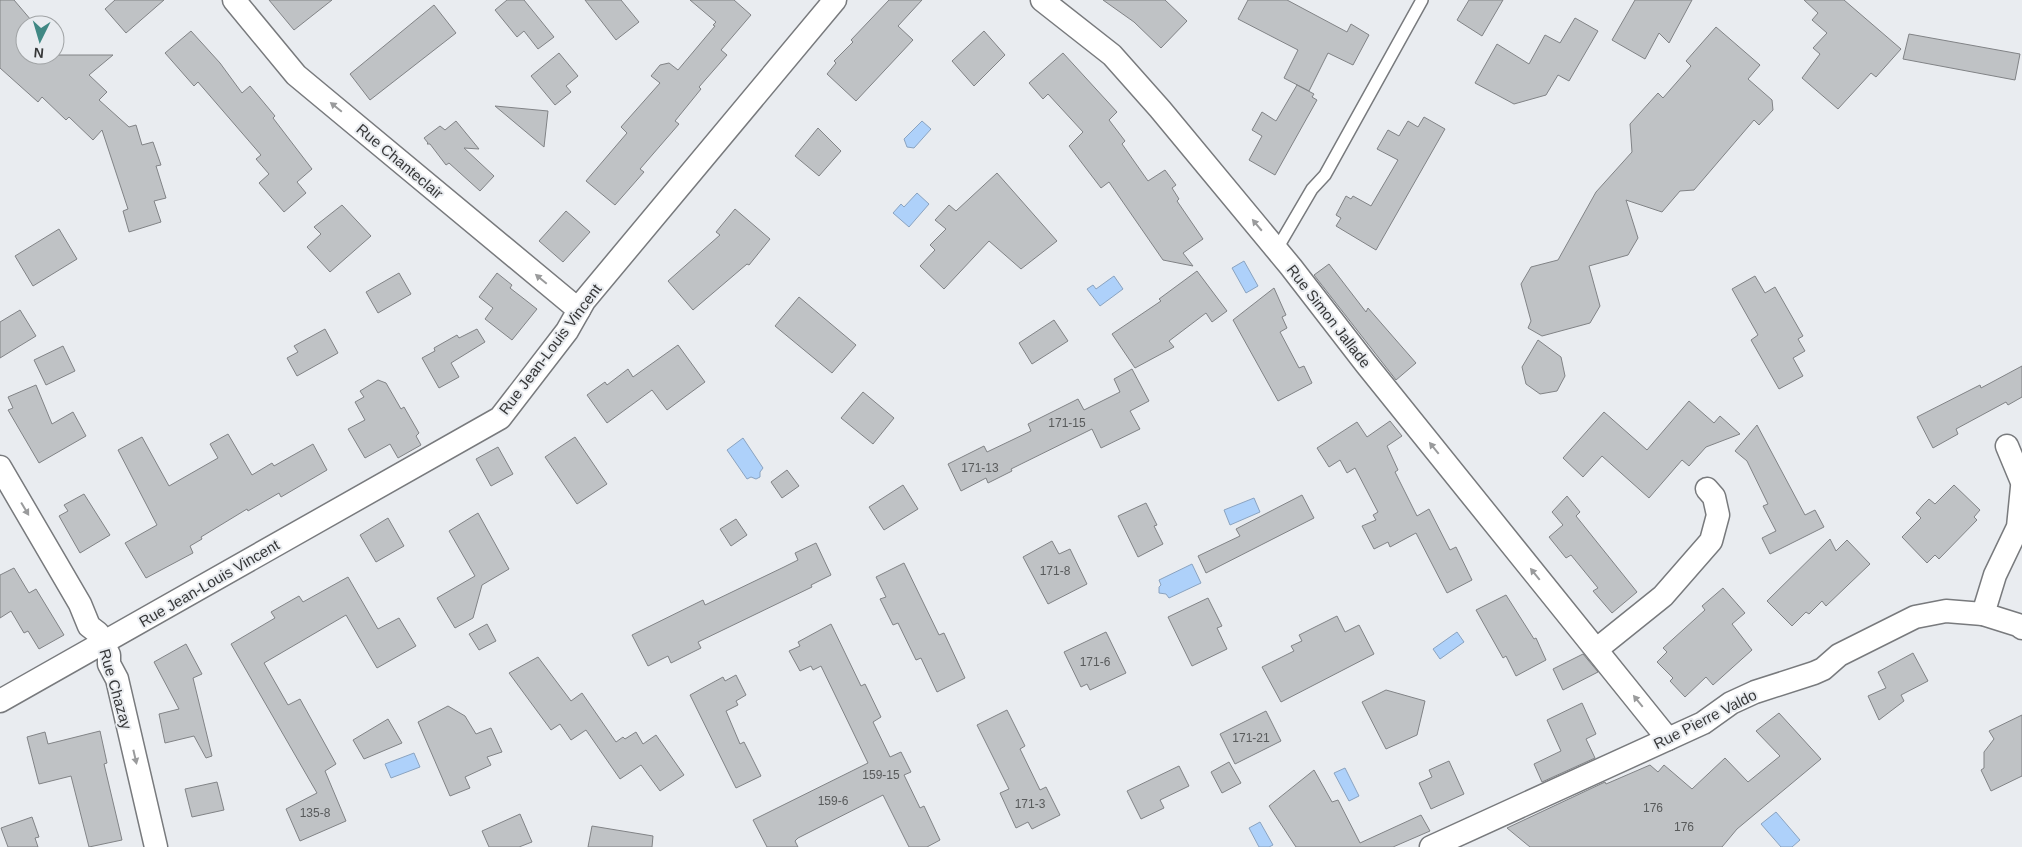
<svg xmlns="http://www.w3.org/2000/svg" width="2022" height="847" font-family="Arial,sans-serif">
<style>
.water{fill:#aed1fa;stroke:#8aa3c0}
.building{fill:#bfc2c5;stroke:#818386}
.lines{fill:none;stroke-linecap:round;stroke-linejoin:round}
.lane-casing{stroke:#787a7d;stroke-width:14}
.street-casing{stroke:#787a7d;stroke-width:25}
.lane{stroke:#fff;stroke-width:11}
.street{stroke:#fff;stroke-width:22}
.oneway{fill:#9a9b9c}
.labels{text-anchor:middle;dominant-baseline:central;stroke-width:4;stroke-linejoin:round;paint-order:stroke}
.number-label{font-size:12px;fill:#585a5b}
.street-label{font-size:15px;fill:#363738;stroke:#e9ecf0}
</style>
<rect width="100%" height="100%" fill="#e9ecf0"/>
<!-- water -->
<g class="water">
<path d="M922,121L931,129L914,148L907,147L904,139Z"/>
<path d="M917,193L929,204L909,227L893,213L901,204L904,207Z"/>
<path d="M1244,261L1258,286L1246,293L1232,268Z"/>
<path d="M1114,276L1123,289L1100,306L1087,289L1093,285L1096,289Z"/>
<path d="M743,438L763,468L760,472V477L756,479L751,477L747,479L727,450Z"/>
<path d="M1254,498L1260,512L1230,525L1224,510Z"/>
<path d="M1192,564L1201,583L1169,598L1166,594L1159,593V587L1161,585L1159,580Z"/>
<path d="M1457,632L1464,642L1440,659L1433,649Z"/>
<path d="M414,753L420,767L391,778L385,764Z"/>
<path d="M1345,768L1359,796L1349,801L1334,773Z"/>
<path d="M1776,812L1800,840L1792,847H1781L1761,824Z"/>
<path d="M1260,822L1273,845L1269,847H1259L1249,828Z"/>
</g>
<!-- building -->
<g class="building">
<path d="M0,0H14L31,20L25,25V55H113L89,75L107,92L99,100L129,127L136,125L142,145L153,142L161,165L156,166L166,198L154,201L161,222L129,232L123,211L128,209L102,130L93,140L69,117L66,120L42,97L38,102L0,68Z"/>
<path d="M115,0H164L126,33L105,9Z"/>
<path d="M269,0H332L294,30Z"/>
<path d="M507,0H524L554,37L538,49L524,31L517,37L495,10Z"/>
<path d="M585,0H621L639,22L616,40Z"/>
<path d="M690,0H734L751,15L721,50L727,55L699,87L701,89L675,121L679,124L640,169L644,172L615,205L586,181L627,133L621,127L660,83L651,76L660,65L669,63L678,70L715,26L713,25L716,22Z"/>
<path d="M889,0H922L898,26L913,40L856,101L827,74L836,63L834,61L853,42L851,40Z"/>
<path d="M1103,0H1165L1187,21L1161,48L1134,22Z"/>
<path d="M1248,0H1287L1347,32L1351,24L1369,35L1353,65L1328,53L1309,91L1284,78L1298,50L1238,19Z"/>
<path d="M1469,0H1503L1482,36L1457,20Z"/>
<path d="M1635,0H1692L1669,43L1659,33L1645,59L1612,40Z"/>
<path d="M1804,0H1844L1901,49L1876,77L1871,73L1838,109L1802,78L1820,54L1813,48L1827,33L1812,20L1818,13Z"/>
<path d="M434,5L456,33L370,100L350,74Z"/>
<path d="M1575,18L1598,31L1569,81L1558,75L1546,95L1514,104L1475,83L1497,44L1529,64L1545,35L1560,43Z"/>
<path d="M1716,27L1760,65L1748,79L1772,100L1773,110L1759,125L1754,120L1694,190L1680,191L1662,212L1626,200L1638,238L1628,255L1589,266L1600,306L1590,323L1542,336L1528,328L1531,321L1521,284L1531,267L1558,260L1596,192L1632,152L1630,124L1658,93L1663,98L1691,66L1686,61Z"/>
<path d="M191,31L220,63L242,93L250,86L275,116L273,118L312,169L297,182L306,193L284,212L259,183L269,174L256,159L261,155L198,82L194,86L165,53Z"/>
<path d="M984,31L1005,55L974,86L952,61Z"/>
<path d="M1909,34L2020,54L2015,80L1903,59Z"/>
<path d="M559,53L578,76L566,86L571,92L555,105L531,76Z"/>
<path d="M1063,53L1117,112L1109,120L1125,141L1122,144L1148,181L1165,170L1176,185L1172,188L1179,199L1177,201L1203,239L1183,253L1193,266L1163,260L1109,182L1101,188L1069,146L1083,132L1048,94L1043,99L1029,83Z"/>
<path d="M1297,85L1314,94L1312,97L1317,100L1275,175L1249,160L1262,136L1252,130L1262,112L1276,121Z"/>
<path d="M495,106L548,111L544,147Z"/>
<path d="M1424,117L1445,129L1376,250L1336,226L1341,218L1336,215L1346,196L1351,199L1353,196L1371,206L1398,160L1377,149L1388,130L1399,136L1408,121L1418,127Z"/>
<path d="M456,121L479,149L464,148L494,176L480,191L449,163L446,165L430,144H427L428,143L424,138L440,126L445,130Z"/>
<path d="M818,128L841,151L819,176L795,156Z"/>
<path d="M997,173L1057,241L1021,269L989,241L944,289L920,266L935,250L930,245L946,229L935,220L949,205L956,211Z"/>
<path d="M342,205L371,236L330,272L307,247L321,234L314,227Z"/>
<path d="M735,209L770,239L749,265L747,264L693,310L668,281L720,235L716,232Z"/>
<path d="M566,211L590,232L563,262L539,241Z"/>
<path d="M59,229L77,259L33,286L15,256Z"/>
<path d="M1329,264L1366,312L1368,308L1416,363L1396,380L1314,275Z"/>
<path d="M1197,271L1227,311L1212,322L1206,313L1169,341L1174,347L1135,368L1112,334L1161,301L1159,299Z"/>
<path d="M399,273L411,294L378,313L366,292Z"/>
<path d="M497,273L512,285L510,288L537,309L512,340L485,319L493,308L479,297Z"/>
<path d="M1755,276L1765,293L1775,287L1803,336L1798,339L1805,351L1793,358L1803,376L1779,389L1751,340L1758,335L1732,289Z"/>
<path d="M1274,288L1286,315L1282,317L1287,328L1280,332L1299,368L1304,366L1312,383L1278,401L1233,320Z"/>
<path d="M799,297L856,345L832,373L775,326Z"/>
<path d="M20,310L36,336L0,358V322Z"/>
<path d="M1054,320L1068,341L1032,364L1019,343Z"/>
<path d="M325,329L338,353L297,376L287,358L298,352L294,346Z"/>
<path d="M477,329L485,342L451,363L459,377L439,388L422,358L435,351L434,348L457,335L459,338Z"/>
<path d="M1538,340L1561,357L1565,376L1557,391L1540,394L1526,384L1522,367Z"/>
<path d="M678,345L705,382L667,410L652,390L607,423L587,395L605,382L607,385L628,369L633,377Z"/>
<path d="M63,346L75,371L46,385L34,360Z"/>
<path d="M2022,366V397L2008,405L2006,402L1956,429L1958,434L1933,448L1917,417L1980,385L1981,388Z"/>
<path d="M1132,369L1149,401L1130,411L1140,429L1101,448L1092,429L1011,469L1012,471L988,483L986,478L961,491L948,464L984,446L987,452L1031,431L1028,424L1078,399L1084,410L1120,392L1114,379Z"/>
<path d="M378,380L386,383L401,409L404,407L419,433L416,436L421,445L398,458L390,444L365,458L348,429L365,420L355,402L364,397L360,391Z"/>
<path d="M36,385L52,424L73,412L86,436L39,463L8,410L13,408L8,397Z"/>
<path d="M863,392L894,418L873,444L841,418Z"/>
<path d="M1689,401L1714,423L1720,416L1740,434L1706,447L1689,466L1682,460L1649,498L1602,456L1583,477L1563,458L1604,412L1647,450Z"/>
<path d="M1390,421L1402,436L1387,446L1398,470L1395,472L1417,516L1429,509L1450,550L1456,547L1472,580L1447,593L1416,533L1390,547L1388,542L1374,549L1362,526L1376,520L1373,515L1378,512L1355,468L1347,473L1340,460L1329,467L1317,448L1357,422L1367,437Z"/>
<path d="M1757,425L1805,515L1815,510L1824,527L1770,554L1762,538L1776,531L1763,506L1768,504L1747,461L1735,451Z"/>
<path d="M228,434L252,475L272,463L274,466L313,444L327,470L281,497L279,493L248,511L247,509L201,537L202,539L190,546L193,553L146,578L125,543L157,525L118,450L142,437L169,486L218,458L210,444Z"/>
<path d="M575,437L607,484L577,504L545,457Z"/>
<path d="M498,447L513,474L491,486L476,459Z"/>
<path d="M787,470L799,486L782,498L771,482Z"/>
<path d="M903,485L918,509L884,530L869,507Z"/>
<path d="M1954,485L1980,510L1974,517L1977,520L1939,559L1935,555L1927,563L1902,537L1921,518L1916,513L1923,505L1929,499L1935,504Z"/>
<path d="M84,494L110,535L80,553L59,516L68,511L64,505Z"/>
<path d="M1302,495L1314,518L1206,573L1198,556L1240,536L1236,529Z"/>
<path d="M1567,496L1580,512L1576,516L1637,592L1612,613L1593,591L1598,588L1571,555L1566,558L1549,537L1563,525L1552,512Z"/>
<path d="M1146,503L1157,525L1154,526L1163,544L1138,557L1118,516Z"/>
<path d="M478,513L509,569L482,585L473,618L455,628L437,598L475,576L449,531Z"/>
<path d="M388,518L404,546L376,562L360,535Z"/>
<path d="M736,519L747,535L731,546L720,529Z"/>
<path d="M1830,539L1836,551L1847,540L1870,564L1826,606L1822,601L1809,614L1806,612L1792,626L1767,601Z"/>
<path d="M1052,541L1059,554L1070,549L1087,584L1048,604L1023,557Z"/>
<path d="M816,543L831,575L811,585L812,587L698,642L701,648L671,663L668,656L648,666L632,635L703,600L705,605L784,567L798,560L795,553Z"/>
<path d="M904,563L939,635L944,633L965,678L937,692L921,658L916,660L898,623L893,625L880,599L886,597L876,577Z"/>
<path d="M14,568L29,593L36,589L64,635L39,649L28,631L24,633L11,611L0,618V575Z"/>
<path d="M348,577L378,629L399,618L416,646L377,668L346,615L264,663L288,705L300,699L336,764L325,771L346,821L300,841L286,809L317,793L231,644L275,618L271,612L299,596L303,602Z"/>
<path d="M1723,588L1745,613L1732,624L1752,650L1713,685L1706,677L1685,697L1670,681L1673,678L1657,662L1667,652L1663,648L1705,610L1702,606Z"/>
<path d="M1506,595L1534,639L1536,638L1546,660L1516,676L1506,656L1503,658L1476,610Z"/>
<path d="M1208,598L1222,626L1217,628L1227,649L1192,666L1168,617Z"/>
<path d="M1337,616L1345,632L1359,625L1374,654L1281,702L1262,667L1294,651L1291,646L1302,641L1299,635Z"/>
<path d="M487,624L496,641L479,650L469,634Z"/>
<path d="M831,624L861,686L865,684L881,717L873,722L890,757L901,752L911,772L904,775L920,808L924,806L940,840L927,847H909L883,795L798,838L795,841L798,847H767L753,820L868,763L821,666L813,670L811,666L800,671L789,651L800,646L798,642Z"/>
<path d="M1106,632L1126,673L1090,690L1087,684L1081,687L1064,652Z"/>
<path d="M186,644L202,674L193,678L212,756L206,758L194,736L165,743L159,714L179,709L154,662Z"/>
<path d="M1913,653L1928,681L1901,695L1904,701L1879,720L1868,696L1886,688L1878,672Z"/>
<path d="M1583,654L1598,672L1563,690L1553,669Z"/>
<path d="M538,657L571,701L582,693L616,742L623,737L625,739L636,732L643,744L656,735L684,775L660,791L641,765L620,779L586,730L571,740L560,724L551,730L509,673Z"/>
<path d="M736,675L746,695L736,701L738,705L726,711L740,744L744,742L761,776L736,788L690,695L723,677L725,681Z"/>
<path d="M1386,690L1425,701L1417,735L1386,749L1362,702Z"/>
<path d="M1582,703L1596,734L1586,739L1595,758L1542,782L1534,764L1561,751L1547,720Z"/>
<path d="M448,706L465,716L476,734L491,728L502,752L487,757L491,765L465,777L470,788L450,796L418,722Z"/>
<path d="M1007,710L1025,746L1020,749L1040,790L1046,787L1060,815L1032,829L1028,822L1016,828L1000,793L1009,789L977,725Z"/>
<path d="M1266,711L1281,741L1235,764L1220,734Z"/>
<path d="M1779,713L1821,759L1737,829L1722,847H1530L1507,828L1605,782L1606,784L1650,765L1658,772L1664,765L1692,789L1725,758L1748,782L1780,756L1756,731Z"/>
<path d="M2022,715V776L1991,791L1981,770L1984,768V752L1994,739L1989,731Z"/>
<path d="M388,719L402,743L364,759L353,740Z"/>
<path d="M100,731L107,763L104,764L122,840L89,847L71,776L39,784L27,737L45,732L48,744Z"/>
<path d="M1449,761L1464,794L1431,809L1419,783L1432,777L1429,770Z"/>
<path d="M1229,762L1241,783L1222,793L1211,772Z"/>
<path d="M1179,766L1189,786L1160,800L1164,808L1141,819L1127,791Z"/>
<path d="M1314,770L1332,802L1338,800L1360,843L1421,815L1430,831L1393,847H1296L1269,806Z"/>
<path d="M217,782L224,810L192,817L185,789Z"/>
<path d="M520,814L532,842L519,847H489L482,831Z"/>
<path d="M32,817L39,837L35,838L38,847H8L1,828Z"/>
<path d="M592,826L653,836L652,847H588Z"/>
</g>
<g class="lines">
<defs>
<path id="lane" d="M1275,247L1281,242L1312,189L1325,175L1422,0"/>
<g id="street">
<path d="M234,0L296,75L579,310"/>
<path d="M1042,0L1112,55L1160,109L1291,267L1366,364L1668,739"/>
<path d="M2007,446L2022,482"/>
<path d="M0,467L80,604L89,626L98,633L109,655V664L117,679L156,847"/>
<path d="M1983,614L1995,575L2018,527L2022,487"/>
<path d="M1597,649L1663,596L1711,541L1718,515L1714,497L1707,489"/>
<path d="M0,701L500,418L567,331L584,301L835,0"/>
<path d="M1431,847L1703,723L1731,703L1755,692L1814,673L1823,669L1839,655L1915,617L1946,611L1983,614L2018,625L2022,628"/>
</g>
</defs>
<!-- lane casing -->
<use href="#lane" class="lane-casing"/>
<!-- street casing -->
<use href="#street" class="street-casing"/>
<!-- lane -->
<use href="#lane" class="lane"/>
<!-- street -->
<use href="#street" class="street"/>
</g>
<!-- one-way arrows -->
<defs><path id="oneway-solid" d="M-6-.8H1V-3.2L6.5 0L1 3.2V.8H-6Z" transform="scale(1.25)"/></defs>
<g class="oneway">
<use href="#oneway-solid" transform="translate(336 107) rotate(-141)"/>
<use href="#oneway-solid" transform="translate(1257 225) rotate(-130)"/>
<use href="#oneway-solid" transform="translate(541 279) rotate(-140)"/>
<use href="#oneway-solid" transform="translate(1434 448) rotate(-129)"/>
<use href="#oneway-solid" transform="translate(25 509) rotate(59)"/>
<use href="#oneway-solid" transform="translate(1535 574) rotate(-129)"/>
<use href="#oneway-solid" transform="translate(1638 701) rotate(-129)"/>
<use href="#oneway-solid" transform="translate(135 757) rotate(77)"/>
</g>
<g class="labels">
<!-- number labels -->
<g class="number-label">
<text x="1067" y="423">171-15</text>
<text x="980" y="468">171-13</text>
<text x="1055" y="571">171-8</text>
<text x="1095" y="662">171-6</text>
<text x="1251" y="738">171-21</text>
<text x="881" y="775">159-15</text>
<text x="833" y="801">159-6</text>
<text x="1030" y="804">171-3</text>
<text x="1653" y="808">176</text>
<text x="315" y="813">135-8</text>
<text x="1684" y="827">176</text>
</g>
<!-- street labels -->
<g class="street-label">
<text transform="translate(400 161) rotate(40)">Rue Chanteclair</text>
<text transform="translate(1329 316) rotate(52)">Rue Simon Jallade</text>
<text transform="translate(550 349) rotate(-53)">Rue Jean-Louis Vincent</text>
<text transform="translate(209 583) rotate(-30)">Rue Jean-Louis Vincent</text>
<text transform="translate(116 689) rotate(74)">Rue Chazay</text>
<text transform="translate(1705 719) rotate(-27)">Rue Pierre Valdo</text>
</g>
</g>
<!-- north arrow -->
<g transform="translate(40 40) rotate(185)"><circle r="24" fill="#e9ecf0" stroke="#a1a4a6"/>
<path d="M0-4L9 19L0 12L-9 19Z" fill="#408884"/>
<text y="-8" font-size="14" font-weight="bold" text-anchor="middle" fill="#363738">N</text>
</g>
</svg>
